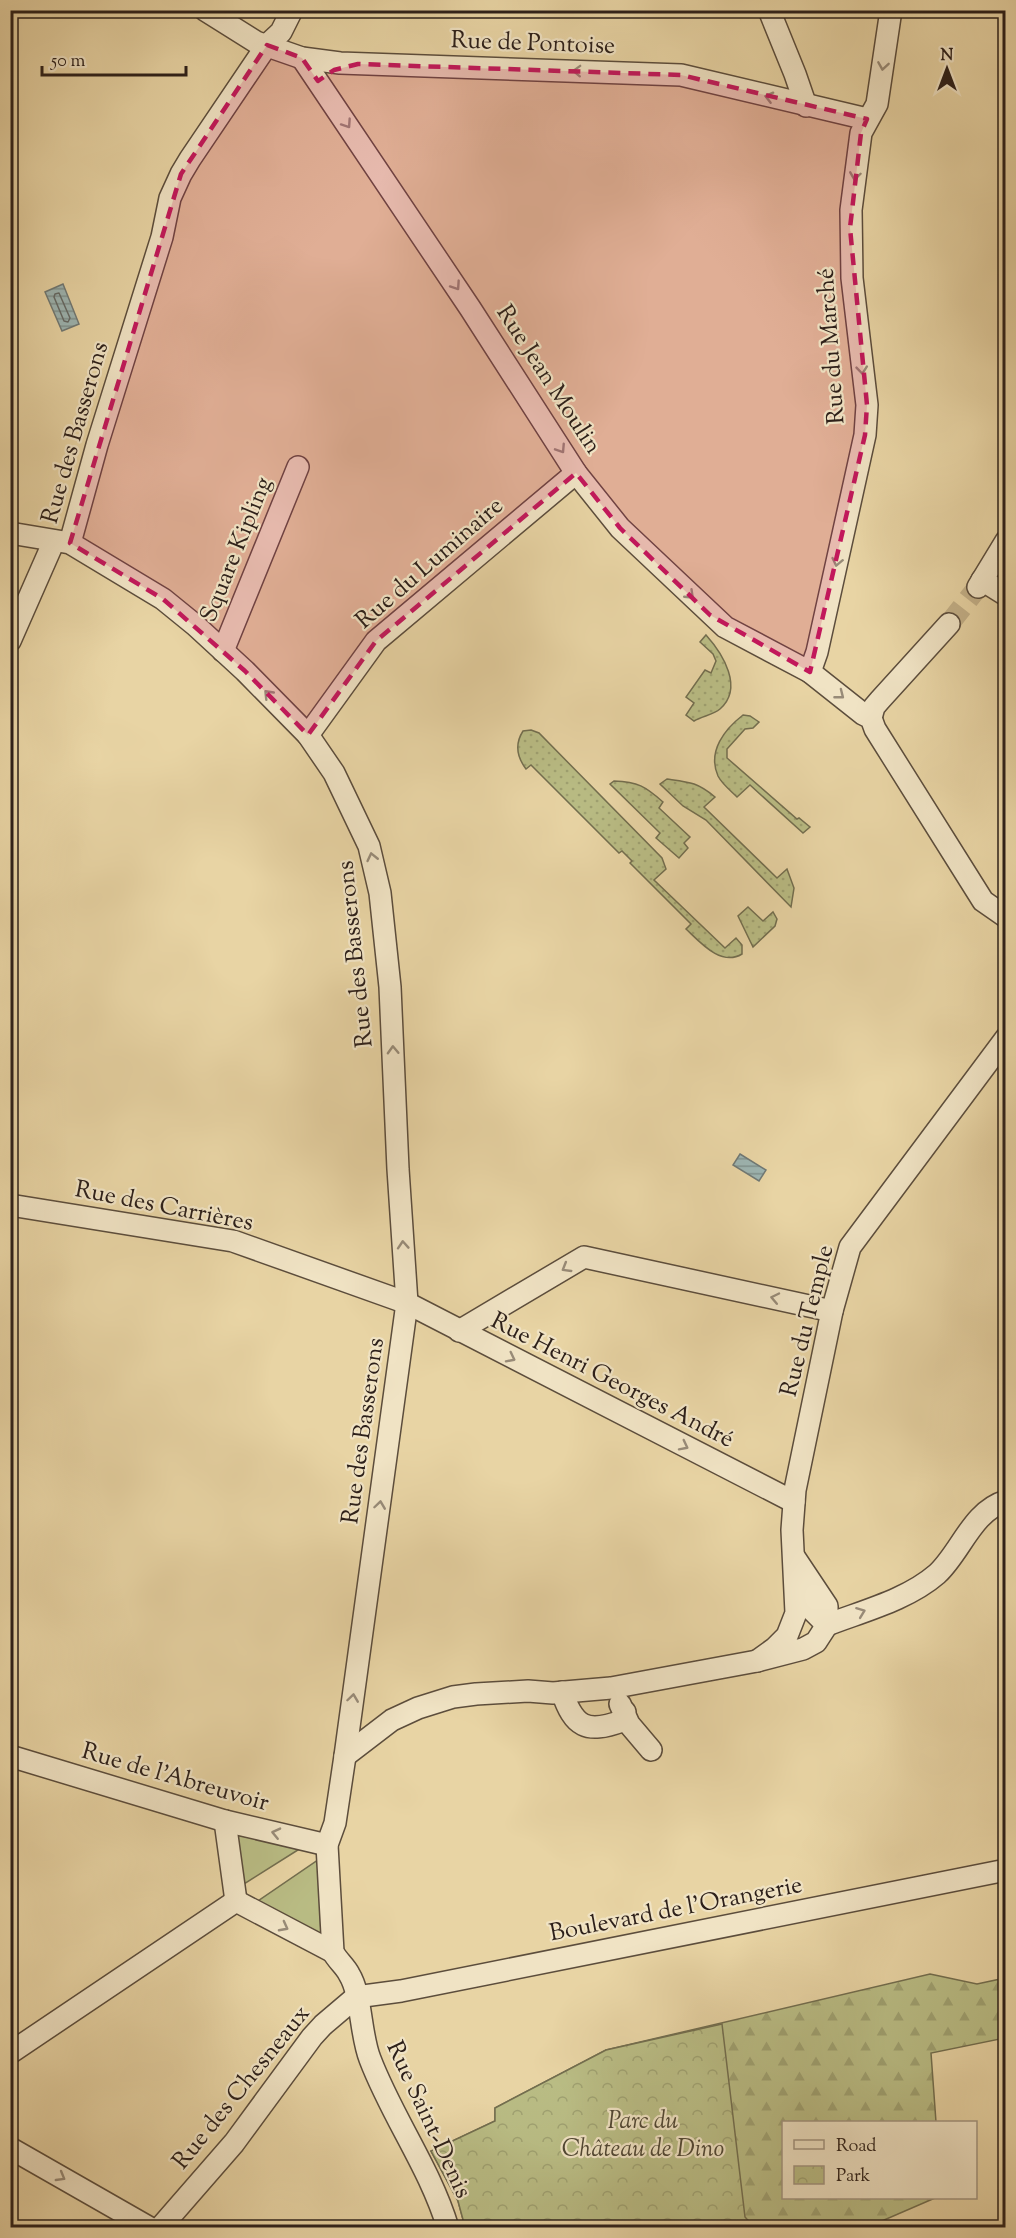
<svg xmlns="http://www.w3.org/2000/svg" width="1016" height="2238" font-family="'Sorts Mill Goudy',serif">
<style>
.grass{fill:url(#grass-dots);stroke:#736e4f;stroke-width:1.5}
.forest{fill:url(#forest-firs);stroke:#736e4f;stroke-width:1.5}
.park{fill:url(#park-crowns);stroke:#736e4f;stroke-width:1.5}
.garden{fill:#b9bc84;stroke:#736e4f;stroke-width:1.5}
.water{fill:url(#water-rules);stroke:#707975;stroke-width:1.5}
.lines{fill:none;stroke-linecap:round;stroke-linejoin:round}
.shore{stroke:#656a66;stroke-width:1.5}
.minor-tunnel{stroke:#c3b088;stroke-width:21;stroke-dasharray:21 10;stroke-linecap:butt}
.minor-casing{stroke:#5c4d3c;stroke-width:24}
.minor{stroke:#f0e3c4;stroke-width:21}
.oneway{stroke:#988b78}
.marked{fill:#c2185b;fill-opacity:0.2;stroke:#c2185b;stroke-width:4.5;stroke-dasharray:12 8;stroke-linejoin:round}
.labels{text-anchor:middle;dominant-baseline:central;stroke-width:4.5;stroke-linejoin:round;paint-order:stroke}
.street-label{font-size:24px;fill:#2d201a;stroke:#f0e3c4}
.park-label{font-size:24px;font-style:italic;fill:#504734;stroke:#f0e3c4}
</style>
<defs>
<pattern id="grass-dots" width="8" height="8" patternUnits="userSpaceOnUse" patternTransform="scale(1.5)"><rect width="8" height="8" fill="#b9bc84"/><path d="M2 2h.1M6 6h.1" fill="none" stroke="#9fa171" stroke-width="1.8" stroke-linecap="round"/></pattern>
<pattern id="forest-firs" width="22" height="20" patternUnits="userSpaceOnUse" patternTransform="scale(1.5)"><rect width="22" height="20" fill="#b9bc84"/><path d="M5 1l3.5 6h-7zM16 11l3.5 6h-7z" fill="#9fa171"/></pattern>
<pattern id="park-crowns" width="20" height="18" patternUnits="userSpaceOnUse" patternTransform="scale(1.5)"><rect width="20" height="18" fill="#b9bc84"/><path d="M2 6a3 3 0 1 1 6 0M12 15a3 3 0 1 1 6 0" fill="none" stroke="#9fa171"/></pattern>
<pattern id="water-rules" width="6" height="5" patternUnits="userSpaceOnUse" patternTransform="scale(1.5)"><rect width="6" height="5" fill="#9db5b2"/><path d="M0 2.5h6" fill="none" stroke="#809390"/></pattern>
</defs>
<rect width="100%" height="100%" fill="#e8d4a4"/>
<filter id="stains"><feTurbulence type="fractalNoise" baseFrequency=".00333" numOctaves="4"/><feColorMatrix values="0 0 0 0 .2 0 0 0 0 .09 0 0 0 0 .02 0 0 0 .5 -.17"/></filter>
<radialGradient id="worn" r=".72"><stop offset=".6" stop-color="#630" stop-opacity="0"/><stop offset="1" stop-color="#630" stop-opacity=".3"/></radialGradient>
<!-- grass -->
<g class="grass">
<path d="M706,635C723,654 744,688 720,709C713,715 702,716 694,721L686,715L694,703L686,697L705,670L711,673L716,661L713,654L700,642Z"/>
<path d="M743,715L750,716L759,722L753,728L745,729L727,749V758L797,819L799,818L810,827L803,833L750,785L737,797C731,791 722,784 718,776C707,751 725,729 743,715Z"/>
<path d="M531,730L539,733L662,858L666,869L654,880L725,948L736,938L742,945V954C721,967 700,942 686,929L691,924L630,863L632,861L622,851L619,853L531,765L526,769C517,757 514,745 523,731Z"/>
<path d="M667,779C689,782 697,782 715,797L704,807L777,878L787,869L794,888L791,907L706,820L683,806L660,784Z"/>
<path d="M614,781C638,782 645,786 663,802L659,808L690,837L684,843L688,848L679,858L656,838L660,833L610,784Z"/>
<path d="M748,907L763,921L773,912L777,919L775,926L753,947L738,916Z"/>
</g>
<!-- forest -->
<path class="forest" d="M930,1974L977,1984L1005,1978V2038L931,2053L936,2122H784V2198H935L868,2227H465L458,2201L431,2151L495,2121V2108L606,2050Z"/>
<!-- park -->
<path class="park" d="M722,2024L745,2217L754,2227H465L458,2201L431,2151L495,2121V2108L606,2050Z"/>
<!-- garden -->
<g class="garden">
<path d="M237,1835L301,1848L244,1884Z"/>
<path d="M318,1860L321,1934L258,1901Z"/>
</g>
<!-- water -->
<g class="water">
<path d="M63,284L79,324L62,331L45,292Z"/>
<path d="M740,1154L766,1170L759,1181L733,1165Z"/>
</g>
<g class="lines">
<!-- shore -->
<path class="shore" d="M59,293L70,318L68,322L64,321L54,297L55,294Z"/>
<!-- minor-tunnel -->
<path class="minor-tunnel" d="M949,624L978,587"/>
<defs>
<g id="minor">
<path d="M205,10L256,42L302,58L340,63L681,75L867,119"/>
<path d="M769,10L795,74L806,106"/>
<path d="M302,58L470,308L576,473L620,528L725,627L810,672L863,714L871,718L875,729L983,901L1006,917"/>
<path d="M10,533L70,543L163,599L195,625L245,671L308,735L334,773L369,846L380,893L390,987L398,1169L407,1303L345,1756L335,1823L327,1845L333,1952C337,1960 345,1966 349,1974C362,1995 360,2034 370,2059C392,2117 430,2168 448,2228"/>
<path d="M70,543L97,445L162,237L170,198L181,174L190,159L267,45L281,32L292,10"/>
<path d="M982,580L1006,595"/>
<path d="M978,587L1006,541"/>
<path d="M10,641L54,541"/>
<path d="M223,651L298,467"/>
<path d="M810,672L817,652L865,435L867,405L852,278L851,210L861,133L877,104L891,10"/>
<path d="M871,718L874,707L880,700L949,624"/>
<path d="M308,735L376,641L576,473"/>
<path d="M10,1205L233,1241L407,1303L794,1502"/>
<path d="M459,1331L584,1257L832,1311"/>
<path d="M796,1594L827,1625C863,1611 907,1600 937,1574C961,1552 972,1511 1006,1501"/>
<path d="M757,1661L775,1648L787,1636L796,1613L792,1530L795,1490L832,1311L850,1247L1006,1038"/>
<path d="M562,1692C574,1727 586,1734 622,1721L625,1712"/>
<path d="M620,1704L629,1724L651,1750"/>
<path d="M10,1756L225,1821L327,1845"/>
<path d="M345,1756L392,1720L418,1708L453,1697L476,1694L528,1691L553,1693L611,1688L757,1661L803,1649L816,1642L827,1625V1606L795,1558"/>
<path d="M225,1821L236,1901"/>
<path d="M236,1901L333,1952"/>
<path d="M356,1997L401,1991L1006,1870"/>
<path d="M10,2053L236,1901"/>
<path d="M10,2148L150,2228"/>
<path d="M160,2228L234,2143L312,2037L323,2025L356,1997"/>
</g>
</defs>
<!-- minor casing -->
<use href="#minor" class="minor-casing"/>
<!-- minor -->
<use href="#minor" class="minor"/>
</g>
<!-- one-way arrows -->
<defs><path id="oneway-chevron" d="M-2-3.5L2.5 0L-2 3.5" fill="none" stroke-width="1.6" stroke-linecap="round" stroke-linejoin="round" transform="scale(1.5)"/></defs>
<g class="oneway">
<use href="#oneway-chevron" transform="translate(883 66) rotate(99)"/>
<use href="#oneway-chevron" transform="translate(577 71) rotate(-178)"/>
<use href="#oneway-chevron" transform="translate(769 97) rotate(-166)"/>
<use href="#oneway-chevron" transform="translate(347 124) rotate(56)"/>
<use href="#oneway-chevron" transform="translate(855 176) rotate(98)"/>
<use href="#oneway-chevron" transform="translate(456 286) rotate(56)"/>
<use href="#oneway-chevron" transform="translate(862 370) rotate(84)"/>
<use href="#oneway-chevron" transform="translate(561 449) rotate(57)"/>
<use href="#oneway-chevron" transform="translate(837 562) rotate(102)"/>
<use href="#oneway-chevron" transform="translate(690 595) rotate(44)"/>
<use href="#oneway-chevron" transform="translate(268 694) rotate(-134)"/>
<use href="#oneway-chevron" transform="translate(840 695) rotate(38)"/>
<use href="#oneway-chevron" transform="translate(372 857) rotate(-103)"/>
<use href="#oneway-chevron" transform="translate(393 1050) rotate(-92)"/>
<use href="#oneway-chevron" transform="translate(403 1245) rotate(-94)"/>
<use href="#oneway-chevron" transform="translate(566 1268) rotate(149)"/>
<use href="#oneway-chevron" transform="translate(775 1298) rotate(-168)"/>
<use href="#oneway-chevron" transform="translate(511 1358) rotate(27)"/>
<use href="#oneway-chevron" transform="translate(684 1446) rotate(27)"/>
<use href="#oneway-chevron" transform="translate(380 1505) rotate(-82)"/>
<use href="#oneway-chevron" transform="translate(861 1612) rotate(-21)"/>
<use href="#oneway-chevron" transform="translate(353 1698) rotate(-82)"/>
<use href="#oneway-chevron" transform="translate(276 1833) rotate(-167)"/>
<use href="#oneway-chevron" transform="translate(284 1927) rotate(28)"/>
<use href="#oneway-chevron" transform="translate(61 2177) rotate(30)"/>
</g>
<!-- marked area -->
<path class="marked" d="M267,45L302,58L318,81L334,70L358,64L681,75L867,119L861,133L850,228L867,405L865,435L810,672L710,615L620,528L576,473L376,641L308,735L245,671L163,599L70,543L181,174Z"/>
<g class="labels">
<!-- street labels -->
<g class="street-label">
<text transform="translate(533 44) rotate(2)">Rue de Pontoise</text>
<text transform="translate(832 346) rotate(-94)">Rue du Marché</text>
<text transform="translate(548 380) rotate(57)">Rue Jean Moulin</text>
<text transform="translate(76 433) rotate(-74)">Rue des Basserons</text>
<text transform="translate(237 550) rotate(-68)">Square Kipling</text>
<text transform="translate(430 564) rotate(-41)">Rue du Luminaire</text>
<text transform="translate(356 954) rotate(-96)">Rue des Basserons</text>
<text transform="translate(164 1207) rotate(11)">Rue des Carrières</text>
<text transform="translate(808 1321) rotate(-76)">Rue du Temple</text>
<text transform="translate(612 1381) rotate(27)">Rue Henri Georges André</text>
<text transform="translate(364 1431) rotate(-82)">Rue des Basserons</text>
<text transform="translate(175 1778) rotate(16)">Rue de l'Abreuvoir</text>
<text transform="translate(676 1910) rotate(-11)">Boulevard de l'Orangerie</text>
<text transform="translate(242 2088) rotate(-51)">Rue des Chesneaux</text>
<text transform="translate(428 2120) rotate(65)">Rue Saint-Denis</text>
</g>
<!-- park labels -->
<g class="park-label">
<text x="643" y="2122">Parc du<tspan x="643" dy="28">Château de Dino</tspan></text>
</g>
</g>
<!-- margin -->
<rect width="1016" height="2238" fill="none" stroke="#e8d4a4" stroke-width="36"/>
<rect x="12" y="12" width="992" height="2214" fill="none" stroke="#2d201a" stroke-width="3"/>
<rect x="18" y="18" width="980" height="2202" fill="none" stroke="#2d201a" stroke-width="1.5"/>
<!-- legend -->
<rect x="782" y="2121" width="195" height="78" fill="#f0e3c4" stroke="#a29580" stroke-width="1.5"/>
<rect x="794" y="2140" width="30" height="9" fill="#f0e3c4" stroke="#a29580" stroke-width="1.5"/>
<text x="836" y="2151" font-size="18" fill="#2d201a">Road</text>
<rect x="794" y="2166" width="30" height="18" fill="url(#park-crowns)" stroke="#a29580" stroke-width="1.5"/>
<text x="836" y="2181" font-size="18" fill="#2d201a">Park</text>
<!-- north arrow -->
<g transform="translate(947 69)" stroke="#f0e3c4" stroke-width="4.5" paint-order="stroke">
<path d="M0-4.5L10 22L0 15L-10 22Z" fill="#2d201a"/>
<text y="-9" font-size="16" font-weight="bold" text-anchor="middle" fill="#2d201a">N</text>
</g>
<!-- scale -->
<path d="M42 66v9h144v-9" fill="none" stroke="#2d201a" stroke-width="3"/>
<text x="51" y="66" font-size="18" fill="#2d201a" stroke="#f0e3c4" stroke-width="4.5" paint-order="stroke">50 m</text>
<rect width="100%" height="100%" filter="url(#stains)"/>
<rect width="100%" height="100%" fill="url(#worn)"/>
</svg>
